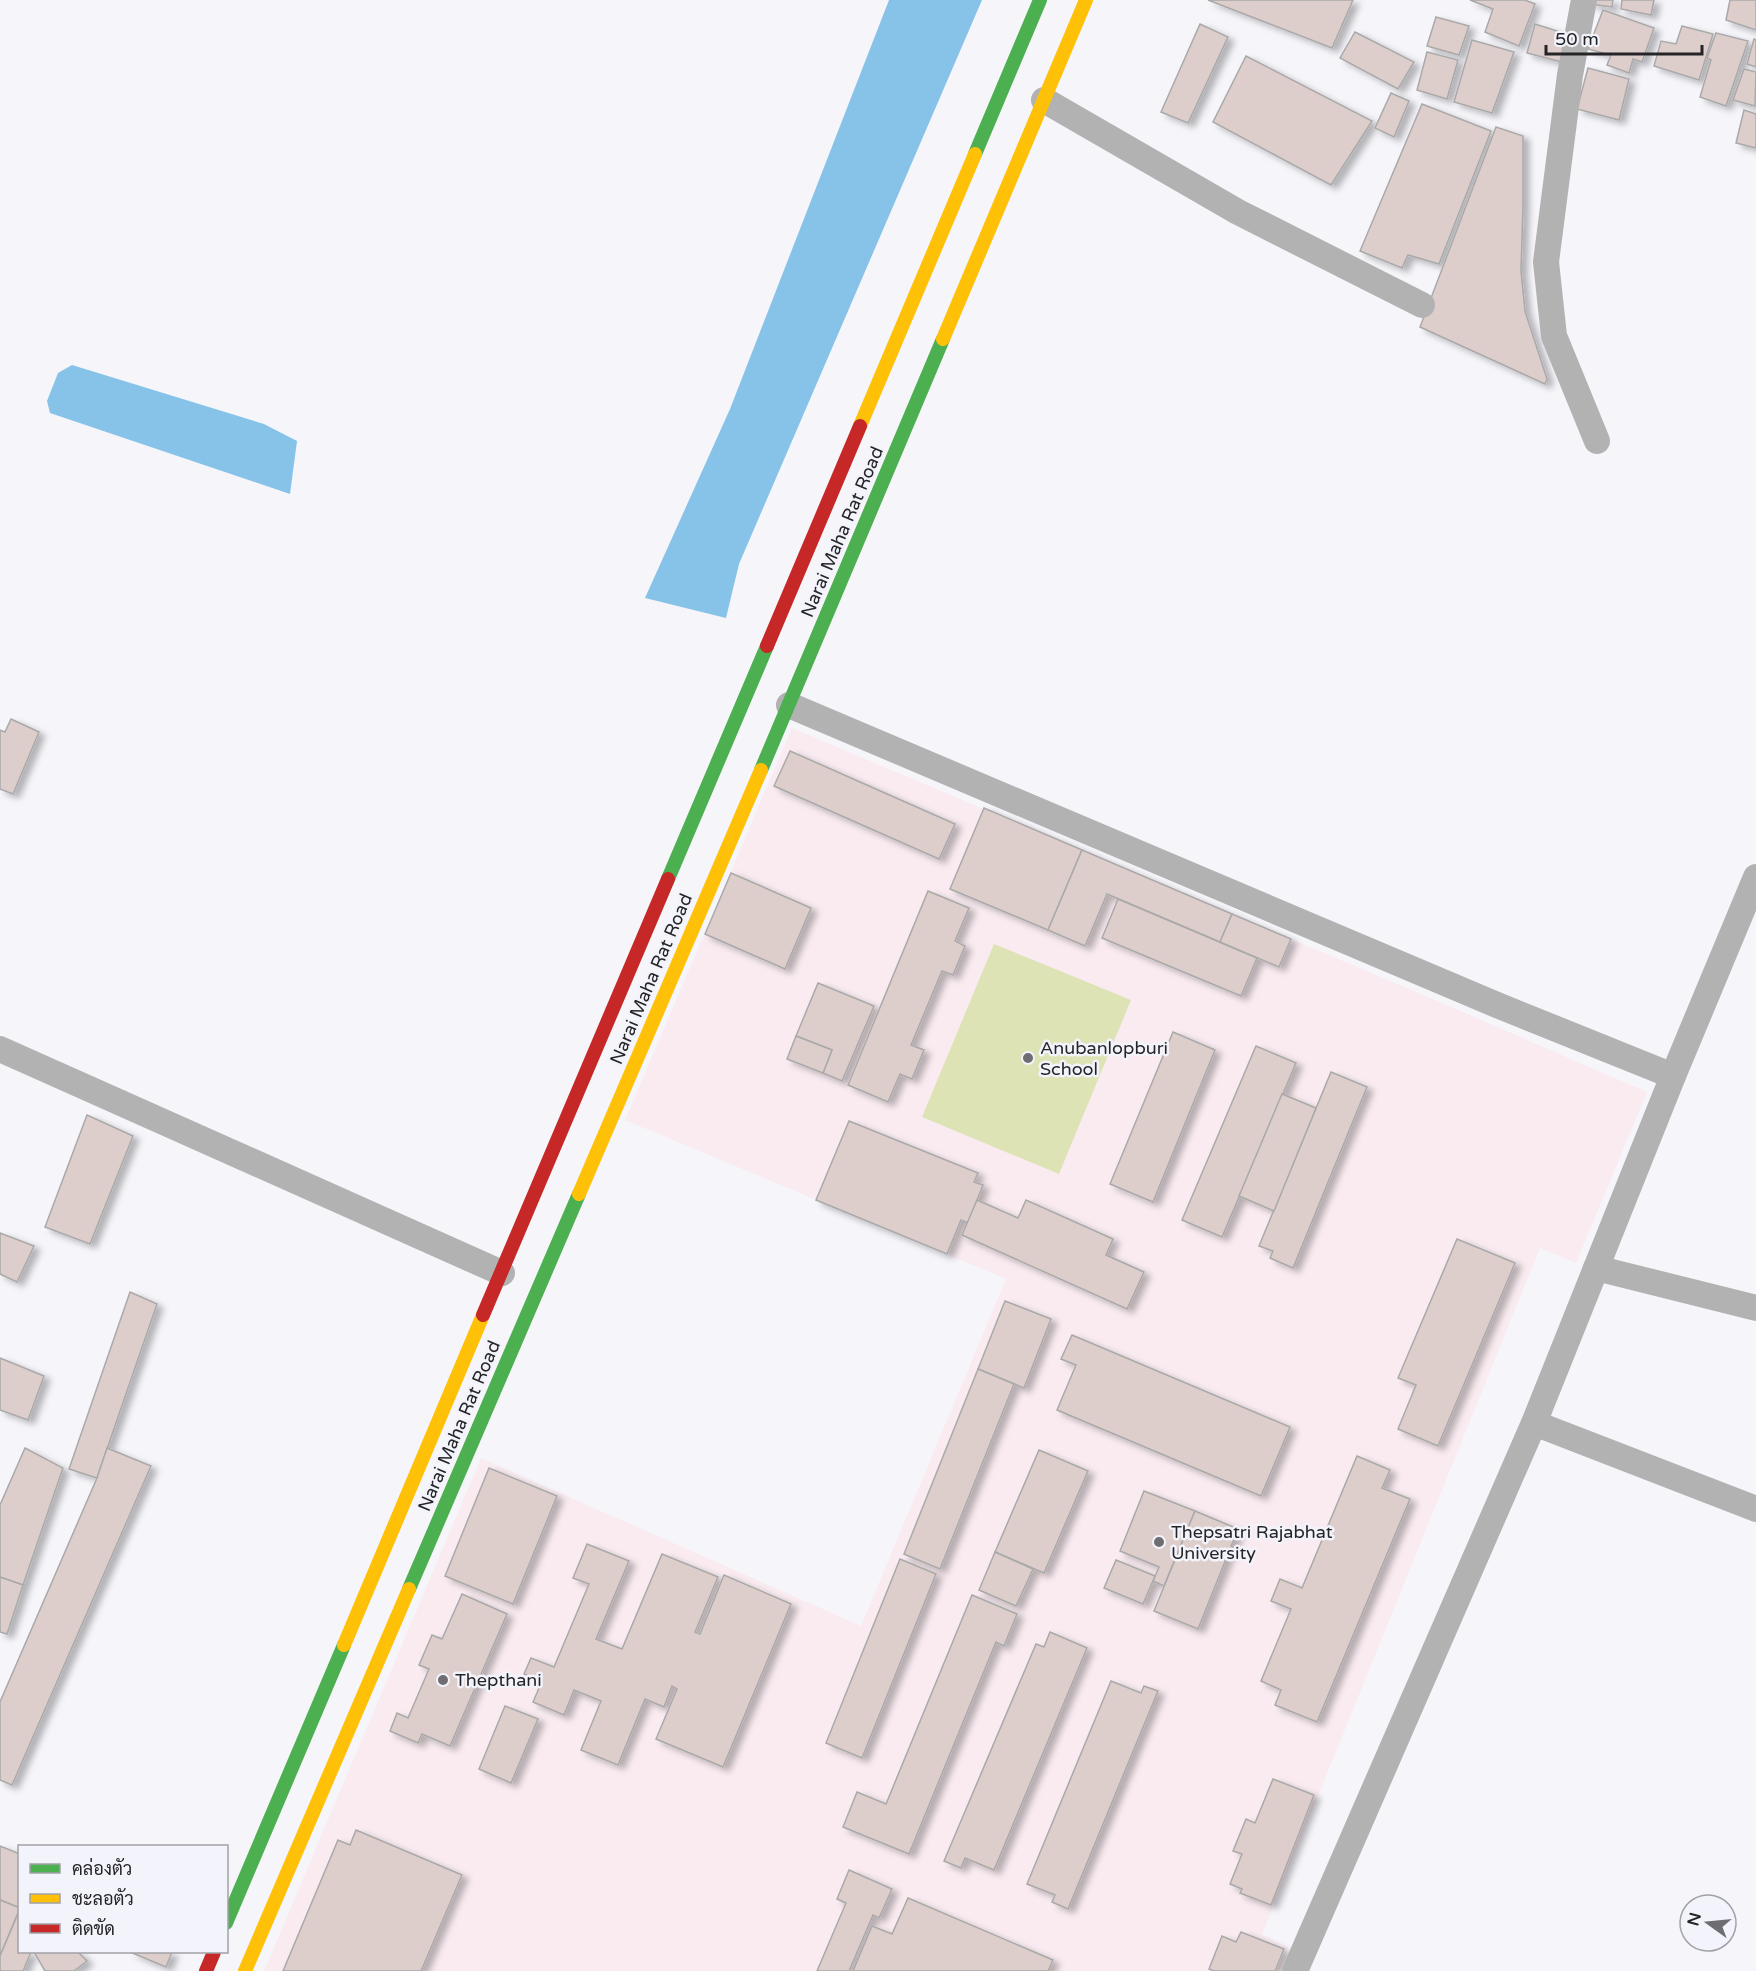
<svg xmlns="http://www.w3.org/2000/svg" width="1756" height="1971" font-family="'Varela Round',Sarabun,sans-serif">
<style>
.education{fill:#f9ebf0}
.green{fill:#dee3b6}
.water{fill:#87c3e8}
.building{fill:#dececb;stroke:#aaa9aa;stroke-width:1.5;filter:url(#shadow)}
.lines{fill:none;stroke-linecap:round;stroke-linejoin:round}
.street{stroke:#b3b2b3;stroke-width:26}
.fast{stroke:#4caf50;stroke-width:14}
.slow{stroke:#ffc107;stroke-width:14}
.jam{stroke:#c62828;stroke-width:14}
.poi-dot{fill:#6e6e72;stroke:#f3f3fc;stroke-width:2}
.labels{text-anchor:middle;dominant-baseline:central;stroke-width:5;stroke-linejoin:round;paint-order:stroke}
.street-label{font-size:18px;fill:#252528;stroke:#f3f3fc}
.poi-label{font-size:18px;fill:#252528;stroke:#f3f3fc;text-anchor:start}
</style>
<defs>
<filter id="shadow"><feDropShadow dx="6" dy="4" stdDeviation="3" flood-color="#0004"/></filter>
</defs>
<rect width="100%" height="100%" fill="#f5f5fa"/>
<!-- education -->
<path class="education" d="M792,728L1428,997L1647,1092L1576,1263L1540,1248L1262,1934L1288,1947L1279,1971H264L481,1458L861,1626L1006,1279L625,1120Z"/>
<!-- green -->
<path class="green" d="M994,944L1131,1000L1059,1174L922,1117Z"/>
<!-- water -->
<g class="water">
<path d="M889,0H982L739,564L726,618L645,598L730,409Z"/>
<path d="M72,365L264,424L297,441L290,494L50,413L47,401L58,373Z"/>
</g>
<!-- building -->
<g class="building">
<path d="M1208,0H1353L1332,48Z"/>
<path d="M1470,0H1525L1535,4L1519,46L1485,32L1493,9Z"/>
<path d="M1591,0H1613L1612,7L1590,4Z"/>
<path d="M1622,0H1654L1651,15L1621,9Z"/>
<path d="M1730,0H1756V30L1726,20Z"/>
<path d="M1603,10L1654,28L1642,62L1633,59L1629,73L1607,65L1611,55L1588,49Z"/>
<path d="M1436,17L1469,26L1459,55L1427,46Z"/>
<path d="M1200,24L1228,37L1188,123L1161,112Z"/>
<path d="M1535,24L1573,36L1566,63L1527,53Z"/>
<path d="M1682,26L1713,34L1699,80L1654,66L1661,41L1676,44Z"/>
<path d="M1355,32L1414,62L1398,89L1340,58Z"/>
<path d="M1716,33L1748,41L1726,106L1700,97L1711,60L1707,58Z"/>
<path d="M1754,39L1756,40V67L1747,64Z"/>
<path d="M1472,40L1514,52L1492,113L1454,102Z"/>
<path d="M1427,52L1458,60L1447,99L1417,90Z"/>
<path d="M1246,56L1372,121L1331,185L1213,122Z"/>
<path d="M1588,68L1629,79L1619,120L1577,109Z"/>
<path d="M1744,69L1756,72L1755,106L1733,100Z"/>
<path d="M1391,93L1409,101L1394,137L1375,128Z"/>
<path d="M1422,104L1491,131L1439,264L1408,255L1402,268L1360,251Z"/>
<path d="M1744,110L1756,114V148L1736,143Z"/>
<path d="M1496,127L1523,136V206L1521,271L1525,311L1547,379L1545,384L1420,327Z"/>
<path d="M11,719L39,732L13,794L0,789V730L5,732Z"/>
<path d="M790,751L955,824L939,859L774,786Z"/>
<path d="M984,808L1082,850L1048,930L950,889Z"/>
<path d="M1082,850L1232,914L1220,942L1107,894L1085,946L1048,930Z"/>
<path d="M731,873L811,908L785,969L705,934Z"/>
<path d="M928,891L969,908L955,941L965,946L953,975L942,971L911,1045L924,1050L912,1079L900,1074L888,1102L848,1085Z"/>
<path d="M1118,899L1257,958L1241,996L1102,938Z"/>
<path d="M1232,914L1291,939L1279,967L1220,942Z"/>
<path d="M818,983L874,1006L842,1081L823,1073L832,1050L796,1036Z"/>
<path d="M1173,1032L1215,1050L1153,1202L1110,1184Z"/>
<path d="M796,1036L832,1050L823,1073L787,1059Z"/>
<path d="M1256,1046L1296,1063L1222,1237L1182,1220Z"/>
<path d="M1331,1072L1367,1087L1293,1268L1270,1258L1273,1251L1259,1246Z"/>
<path d="M1282,1094L1316,1108L1274,1211L1239,1196Z"/>
<path d="M87,1115L133,1136L90,1244L45,1227Z"/>
<path d="M849,1121L978,1173L974,1182L983,1185L968,1223L961,1220L947,1254L816,1200Z"/>
<path d="M977,1200L1018,1218L1026,1200L1113,1239L1106,1255L1144,1272L1127,1309L962,1235Z"/>
<path d="M0,1233L34,1246L17,1282L0,1274Z"/>
<path d="M1457,1239L1515,1263L1438,1446L1398,1429L1416,1385L1398,1378Z"/>
<path d="M130,1292L157,1304L97,1478L69,1469Z"/>
<path d="M1005,1301L1051,1319L1024,1388L978,1369Z"/>
<path d="M1072,1335L1290,1427L1261,1496L1057,1410L1076,1365L1061,1359Z"/>
<path d="M0,1358L44,1376L28,1420L0,1410Z"/>
<path d="M978,1369L1014,1384L940,1569L904,1554Z"/>
<path d="M25,1448L63,1468L23,1585L0,1577V1505Z"/>
<path d="M107,1448L151,1466L12,1785L0,1780V1702L97,1478Z"/>
<path d="M1039,1450L1088,1471L1044,1573L995,1552Z"/>
<path d="M1357,1456L1390,1470L1382,1488L1410,1499L1317,1722L1275,1705L1281,1690L1261,1681L1291,1609L1271,1601L1280,1579L1302,1588Z"/>
<path d="M489,1468L557,1496L513,1604L445,1576Z"/>
<path d="M1144,1491L1195,1511L1164,1586L1153,1581L1159,1567L1120,1551Z"/>
<path d="M1195,1511L1238,1529L1198,1629L1154,1611Z"/>
<path d="M587,1544L629,1561L596,1639L622,1649L662,1554L718,1577L695,1632L700,1634L724,1575L791,1604L723,1767L656,1739L677,1689L672,1686L664,1707L645,1699L618,1765L581,1750L601,1701L574,1690L564,1715L533,1702L542,1681L524,1674L531,1658L554,1667L589,1584L573,1578Z"/>
<path d="M995,1552L1033,1569L1016,1606L979,1590Z"/>
<path d="M900,1559L936,1574L862,1758L826,1743Z"/>
<path d="M1116,1560L1155,1576L1143,1604L1104,1588Z"/>
<path d="M0,1577L23,1585L7,1634L0,1632Z"/>
<path d="M462,1594L507,1614L450,1746L422,1734L418,1743L390,1731L397,1713L408,1718L429,1669L419,1665L432,1635L442,1639Z"/>
<path d="M972,1595L1017,1614L1004,1646L996,1642L909,1854L843,1827L857,1792L886,1804Z"/>
<path d="M1050,1632L1087,1648L994,1870L965,1858L961,1868L944,1861L1036,1644L1044,1647Z"/>
<path d="M1111,1681L1141,1693L1144,1686L1158,1691L1068,1909L1052,1902L1055,1895L1027,1884Z"/>
<path d="M505,1706L538,1719L511,1783L479,1769Z"/>
<path d="M1273,1779L1314,1795L1271,1905L1240,1893L1242,1889L1230,1884L1242,1854L1233,1851L1246,1819L1255,1823Z"/>
<path d="M356,1830L462,1875L421,1971H283L338,1840L350,1845Z"/>
<path d="M0,1846L20,1854V1908L0,1900Z"/>
<path d="M849,1870L892,1889L879,1918L873,1915L849,1971H817L846,1903L837,1899Z"/>
<path d="M908,1898L1053,1960L1048,1971H853L872,1926L892,1934Z"/>
<path d="M0,1900L20,1908L0,1956Z"/>
<path d="M17,1916L20,1917V1952H31L23,1971H2L0,1970V1956Z"/>
<path d="M1241,1932L1284,1949L1275,1971H1214L1209,1969L1222,1936L1236,1942Z"/>
<path d="M34,1952H78L87,1961L74,1971H45Z"/>
<path d="M130,1952H172L166,1967Z"/>
</g>
<g class="lines">
<!-- street -->
<g class="street">
<path d="M1584,0L1570,75L1546,262L1554,336L1597,441"/>
<path d="M1044,100L1238,212L1422,305"/>
<path d="M789,705L1497,1005L1673,1076"/>
<path d="M0,1049L502,1273"/>
<path d="M1596,1268L1756,1308"/>
<path d="M1534,1423L1756,1509"/>
<path d="M1295,1971L1534,1423L1673,1076L1756,877"/>
</g>
<!-- fast -->
<g class="fast">
<path d="M975,154L1040,0"/>
<path d="M761,770L943,339"/>
<path d="M668,879L767,646"/>
<path d="M409,1589L579,1194"/>
<path d="M226,1923L344,1645"/>
</g>
<!-- slow -->
<g class="slow">
<path d="M943,339L1086,0"/>
<path d="M860,426L975,154"/>
<path d="M579,1194L761,770"/>
<path d="M344,1645L483,1315"/>
<path d="M245,1971L409,1589"/>
</g>
<!-- jam -->
<g class="jam">
<path d="M767,646L860,426"/>
<path d="M483,1315L668,879"/>
<path d="M206,1971L214,1952"/>
</g>
</g>
<!-- markers -->
<g class="poi-dot">
<circle cx="1028" cy="1058" r="6"/>
<circle cx="1159" cy="1542" r="6"/>
<circle cx="443" cy="1680" r="6"/>
</g>
<g class="labels">
<!-- street labels -->
<g class="street-label">
<text transform="translate(842 532) rotate(-67)">Narai Maha Rat Road</text>
<text transform="translate(651 979) rotate(-67)">Narai Maha Rat Road</text>
<text transform="translate(459 1426) rotate(-67)">Narai Maha Rat Road</text>
</g>
<!-- poi labels -->
<g class="poi-label">
<text x="1040" y="1048">Anubanlopburi<tspan x="1040" dy="21">School</tspan></text>
<text x="1171" y="1532">Thepsatri Rajabhat<tspan x="1171" dy="21">University</tspan></text>
<text x="455" y="1680">Thepthani</text>
</g>
</g>
<!-- legend -->
<rect x="18" y="1845" width="210" height="108" fill="#f3f3fc" stroke="#a1a1a7" stroke-width="1.5"/>
<rect x="30" y="1864" width="30" height="9" fill="#4caf50" stroke="#a1a1a7" stroke-width="1.5"/>
<text x="72" y="1875" font-size="18" fill="#252528">คล่องตัว</text>
<rect x="30" y="1894" width="30" height="9" fill="#ffc107" stroke="#a1a1a7" stroke-width="1.5"/>
<text x="72" y="1905" font-size="18" fill="#252528">ชะลอตัว</text>
<rect x="30" y="1924" width="30" height="9" fill="#c62828" stroke="#a1a1a7" stroke-width="1.5"/>
<text x="72" y="1935" font-size="18" fill="#252528">ติดขัด</text>
<!-- north arrow -->
<g transform="translate(1708 1923) rotate(285)"><circle r="28" fill="#f3f3fc" stroke="#a1a1a7" stroke-width="1.5"/>
<path d="M0-4.5L10 22L0 15L-10 22Z" fill="#6e6e72"/>
<text y="-9" font-size="16" font-weight="bold" text-anchor="middle" fill="#252528">N</text>
</g>
<!-- scale -->
<path d="M1546 45v9h156v-9" fill="none" stroke="#252528" stroke-width="3"/>
<text x="1555" y="45" font-size="18" fill="#252528" stroke="#f3f3fc" stroke-width="4.5" paint-order="stroke">50 m</text>
</svg>
